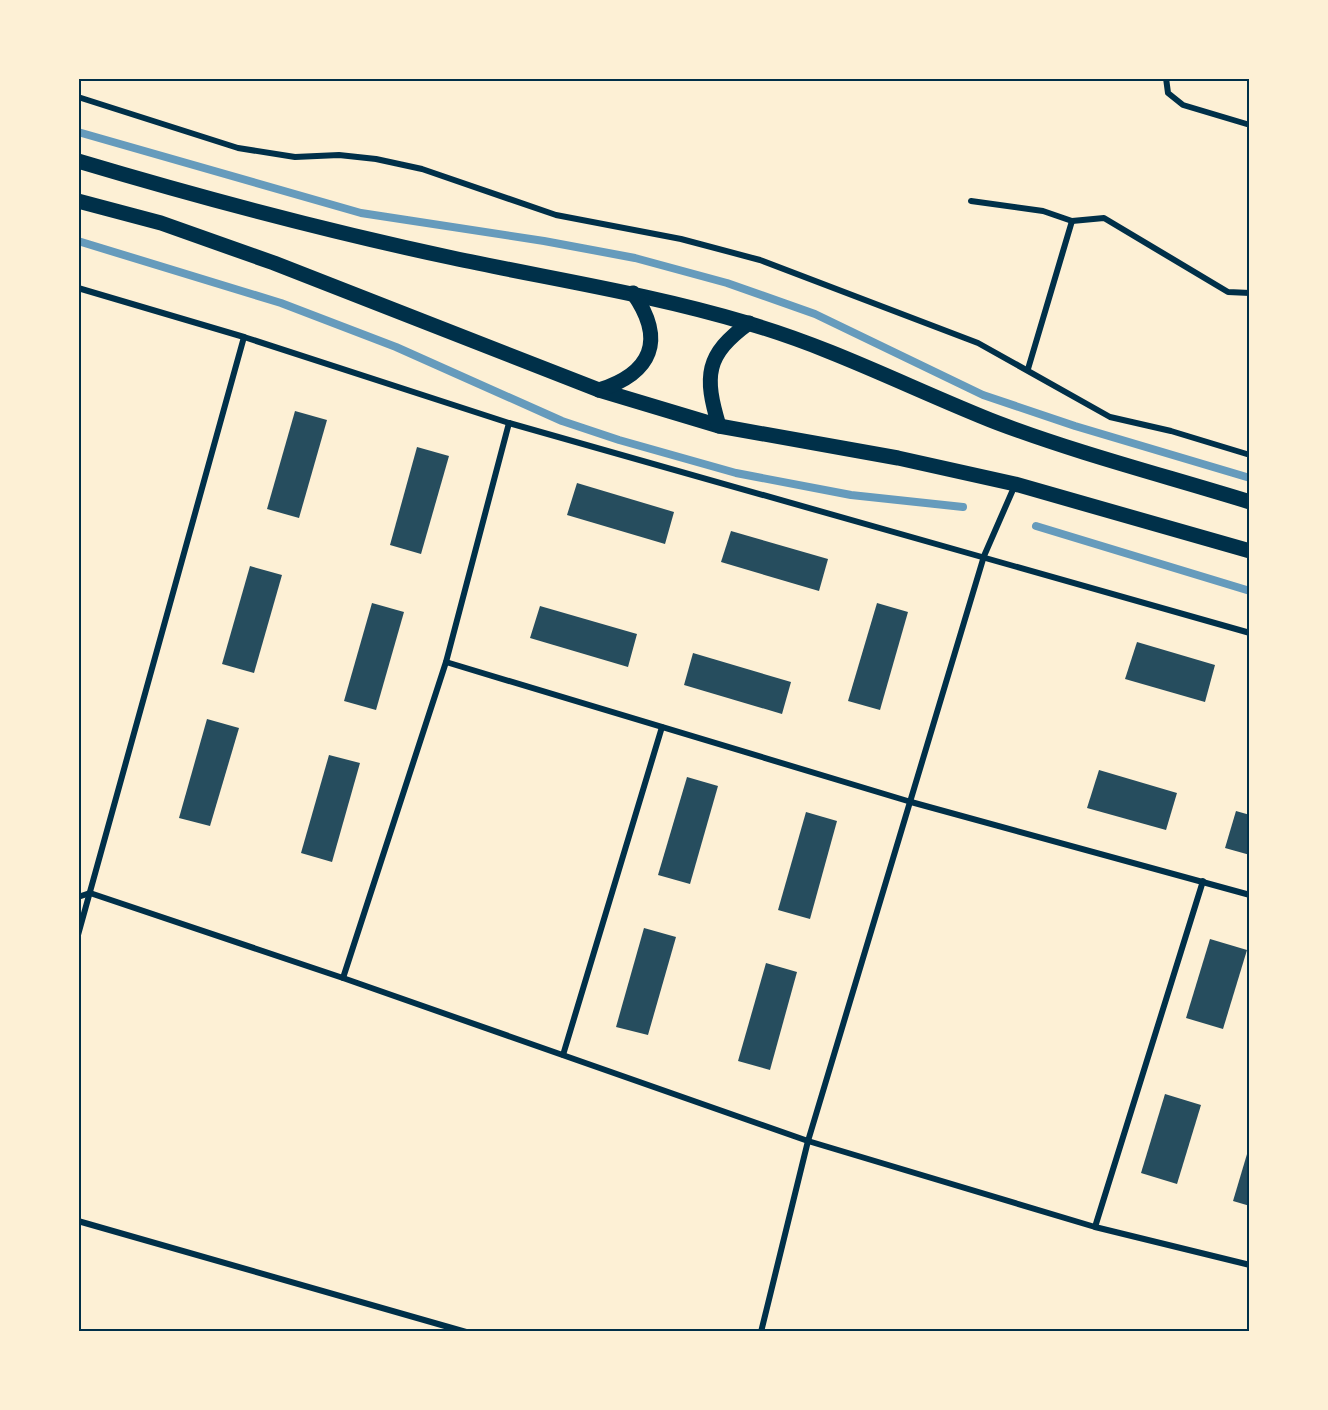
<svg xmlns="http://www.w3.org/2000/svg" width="1328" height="1410" font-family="'PT Sans Narrow',sans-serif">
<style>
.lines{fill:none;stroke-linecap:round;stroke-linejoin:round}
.stream{stroke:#669bbc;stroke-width:8}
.building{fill:#264d5e}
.minor{stroke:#003049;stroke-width:6}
.primary{stroke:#003049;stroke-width:15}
.neatline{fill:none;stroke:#003049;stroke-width:2}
</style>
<rect width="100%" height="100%" fill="#fdf0d5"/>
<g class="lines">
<!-- stream -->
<g class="stream">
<path d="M78,132L361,213L544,241L635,258L727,283L815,314L983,395L1075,426L1250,478"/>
<path d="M78,241L281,303L396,347L562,421L619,440L736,473L851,495L963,507"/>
<path d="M1036,526L1250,591"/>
</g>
</g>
<!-- building -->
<g class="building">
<path d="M295,411L327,420L299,518L267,509Z"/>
<path d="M417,447L449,456L421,554L390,545Z"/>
<path d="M577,483L674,512L665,544L567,515Z"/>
<path d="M731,531L828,559L819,591L721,562Z"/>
<path d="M250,566L282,575L254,673L222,664Z"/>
<path d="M372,603L404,612L376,710L344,701Z"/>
<path d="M877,603L908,612L880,710L848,701Z"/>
<path d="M540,606L637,634L628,667L530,638Z"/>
<path d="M1137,642L1215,665L1205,702L1125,679Z"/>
<path d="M693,653L791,682L782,714L684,685Z"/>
<path d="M207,719L239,728L210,826L179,818Z"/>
<path d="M329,755L360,763L332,862L301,853Z"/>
<path d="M1099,770L1177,793L1166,830L1087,808Z"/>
<path d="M687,777L718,786L690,884L658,875Z"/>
<path d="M1236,811L1250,815V855L1225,848Z"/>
<path d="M806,812L837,821L810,919L778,910Z"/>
<path d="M644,928L676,937L648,1035L616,1027Z"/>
<path d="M1210,939L1247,950L1223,1029L1186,1018Z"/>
<path d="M766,963L797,972L770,1070L738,1061Z"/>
<path d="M1165,1094L1201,1105L1177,1184L1141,1173Z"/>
<path d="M1250,1144V1206L1233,1201Z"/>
</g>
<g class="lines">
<!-- minor -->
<g class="minor">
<path d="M1088,78H1098"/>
<path d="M1166,78L1168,93L1183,105L1250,125"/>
<path d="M78,97L238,148L295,157L339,155L376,159L422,169L556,215L681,239L760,260L978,343L1110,417L1171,431L1250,455"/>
<path d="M971,201L1043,211L1072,221L1104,218L1228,292L1250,293"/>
<path d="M78,288L244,337L509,423L1250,633"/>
<path d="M1028,369L1072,221"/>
<path d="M446,662L911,802L1250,895"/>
<path d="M78,897L90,893L343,978L808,1141L1095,1227L1250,1265"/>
<path d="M78,935L244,337"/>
<path d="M343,978L446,662L509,423"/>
<path d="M563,1055L662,727"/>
<path d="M78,1221L466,1332"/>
<path d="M1095,1227L1203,881"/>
<path d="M761,1332L808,1141L984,556L1015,485"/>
</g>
<!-- primary -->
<g class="primary">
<path d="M78,161C202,198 326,231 453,258C551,279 650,294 747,323C834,348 914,390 998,423C1080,454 1166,476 1250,502"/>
<path d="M78,201L161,223L274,263L599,390L719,426L898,458L1015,484L1250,551"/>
<path d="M599,390C652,373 666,340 633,293"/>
<path d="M719,426C704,376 705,355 749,323"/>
</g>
</g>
<!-- border -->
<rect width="1328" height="1410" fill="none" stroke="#fdf0d5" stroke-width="159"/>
<rect x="80" y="80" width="1168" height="1250" class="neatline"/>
</svg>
